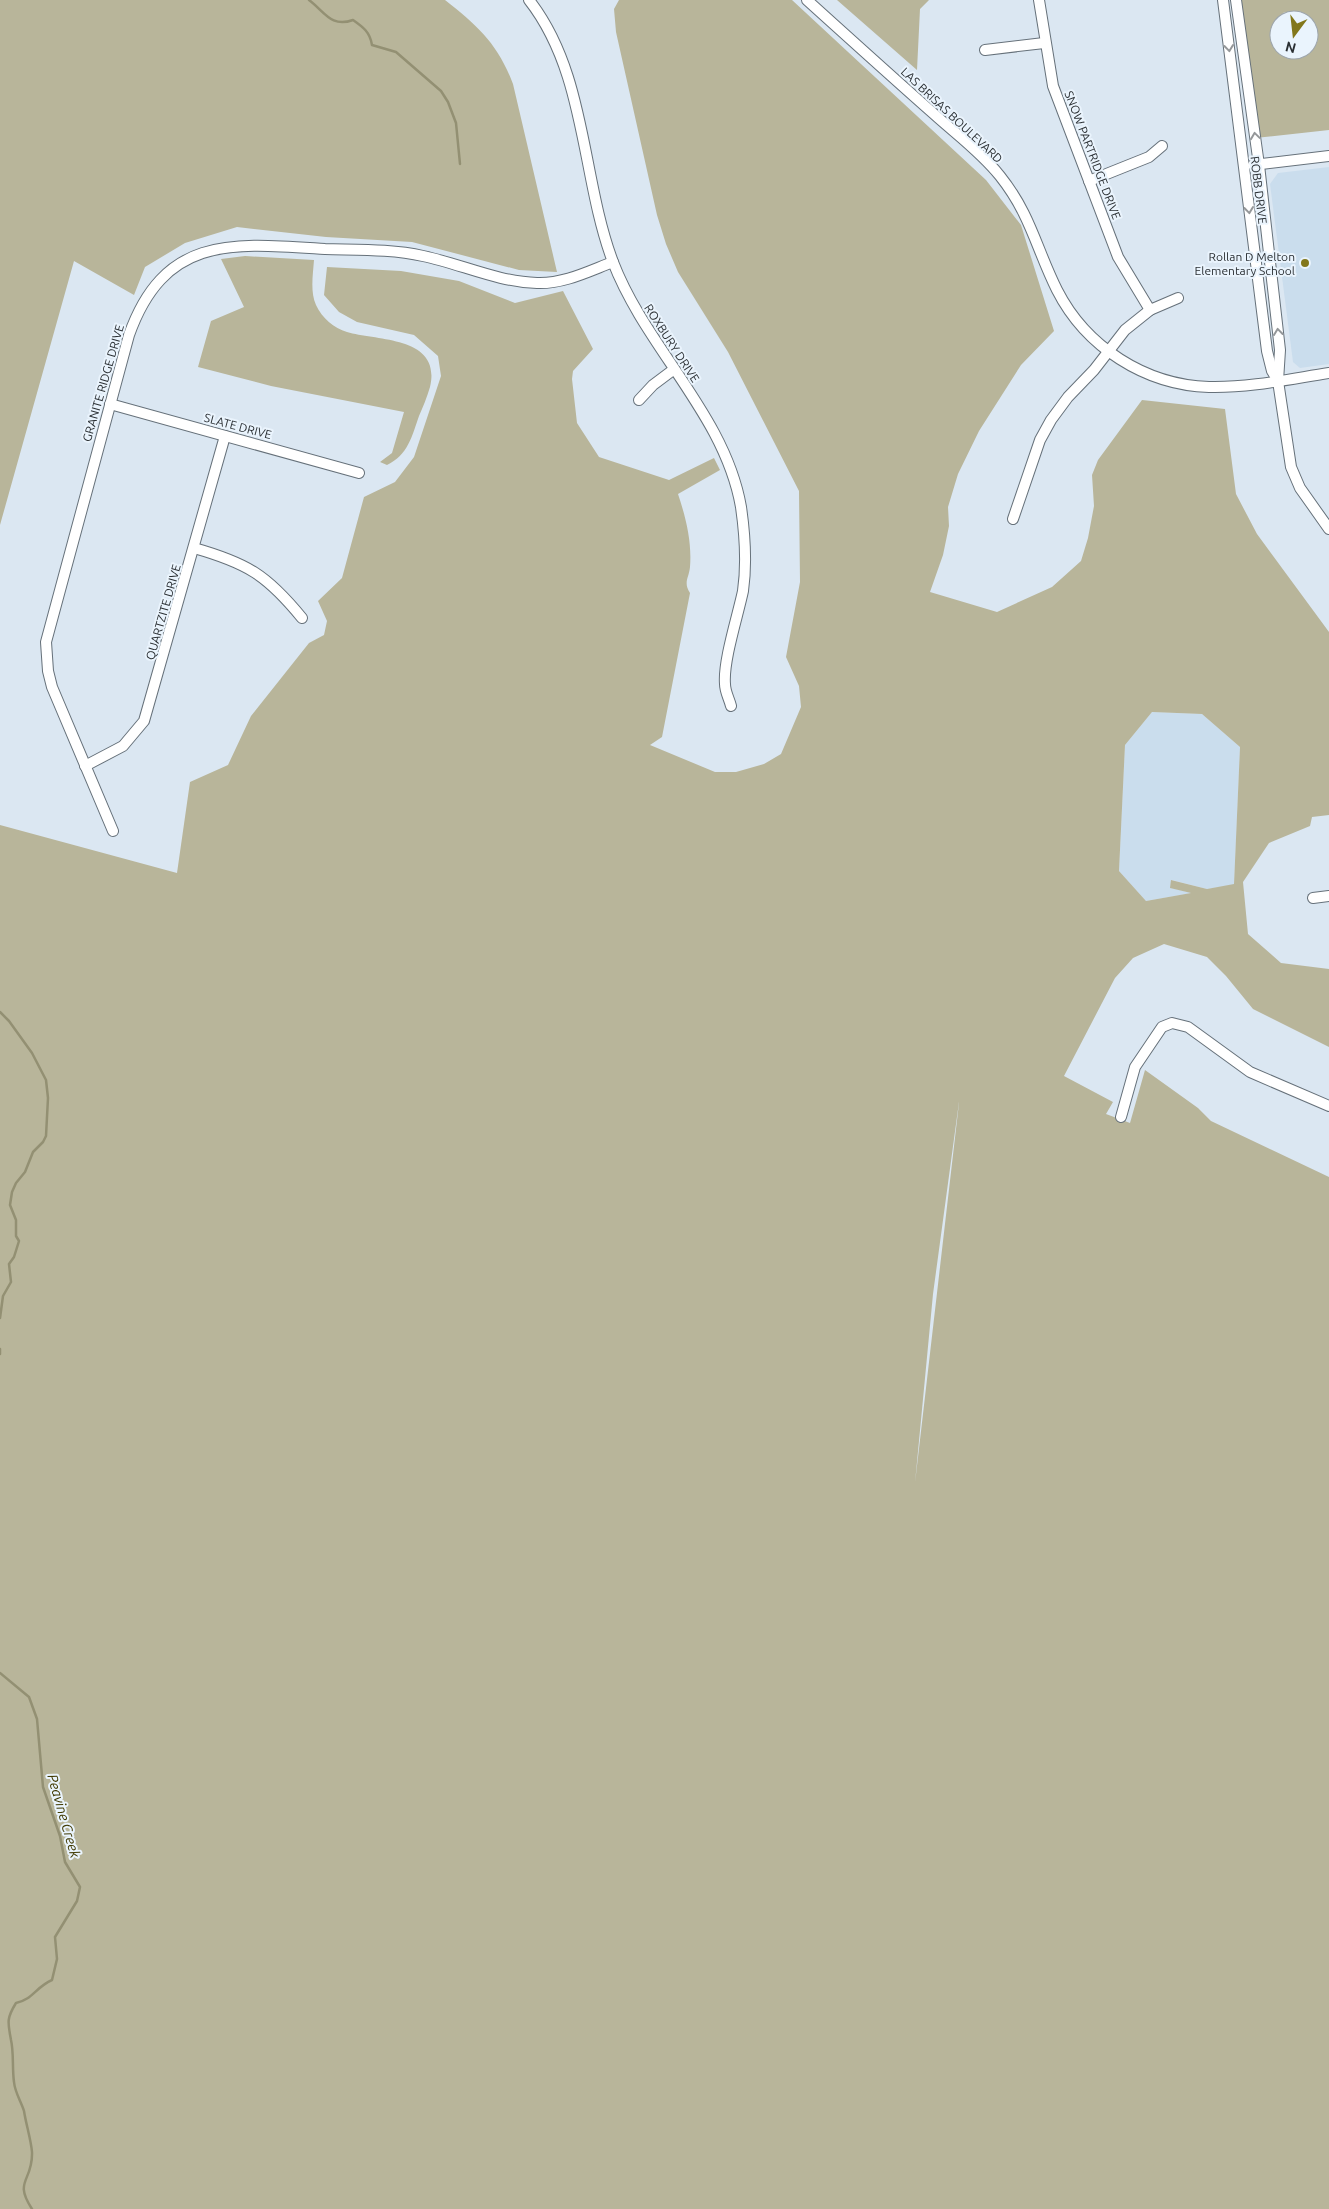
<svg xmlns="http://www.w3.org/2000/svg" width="1329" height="2209" font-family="Ubuntu,sans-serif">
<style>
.built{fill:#cadded}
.green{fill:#b8b59a;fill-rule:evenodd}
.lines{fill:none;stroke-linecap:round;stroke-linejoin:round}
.stream{stroke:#939073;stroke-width:2.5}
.minor-casing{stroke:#66717a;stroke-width:12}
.minor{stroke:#fff;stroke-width:10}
.oneway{stroke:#949799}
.poi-dot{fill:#82771b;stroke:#eaf4fd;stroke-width:2}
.labels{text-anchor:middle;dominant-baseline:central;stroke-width:4;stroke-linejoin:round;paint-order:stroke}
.street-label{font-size:12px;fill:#2a2f33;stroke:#eaf4fd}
.poi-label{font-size:12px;fill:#2a2f33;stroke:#eaf4fd;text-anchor:end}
.water-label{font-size:14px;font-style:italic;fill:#403900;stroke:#eaf4fd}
</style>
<rect width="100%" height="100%" fill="#dbe7f2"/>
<!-- built -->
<g class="built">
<path d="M1329,167V364L1300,368L1293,362L1270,184L1278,173Z"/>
<path d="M1152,712L1202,714L1240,747L1234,885L1207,889L1172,880L1171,888L1192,893L1146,901L1119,871L1125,745Z"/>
</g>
<!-- green -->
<g class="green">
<path d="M0,0H445C478,26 498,44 513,84L557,272L519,270L412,242L326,237L237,227L185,243L145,267L134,295L74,261L0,525Z"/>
<path d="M619,0H792L986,180L1021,225L1054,331L1021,365L979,431L958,474L948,507L949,526L943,555L930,592L997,612L1052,587L1081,561L1088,538L1094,506L1092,475L1098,460L1142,400L1225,409L1236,494L1257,534L1329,632V815L1312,817L1310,826L1269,843L1243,882L1248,934L1281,963L1329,969V1047L1253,1009L1226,976L1207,957L1164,944L1133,958L1115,978L1064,1076L1113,1102L1106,1114L1130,1123L1145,1070L1198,1108L1211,1121L1329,1177V2209H0V825L177,873L190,782L228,765L251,716L309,643L324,635L327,621L318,601L342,578L364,497L395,482L414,457L441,376L438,356L414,335L357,322L339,312L324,295L327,267L401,271L459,281L515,303L563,291L593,349L573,371L572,379L577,423L599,457L669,480L714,458L720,470L678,494C686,518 692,542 690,567C689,578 683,582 690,593L662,737L650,745L715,772H736L764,764L781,754L801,707L799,686L786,657L800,582L799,491L728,352L678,272L666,244L657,215L616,32L614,9ZM1152,712L1202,714L1240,747L1234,884L1207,889L1171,880L1170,888L1191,893L1146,901L1119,871L1125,745ZM959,1102V1103L915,1483L933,1294Z"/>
<path d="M837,0H929L920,9L917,70Z"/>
<path d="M1240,0H1329V130L1255,138ZM1279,20H1309V50H1279Z"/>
<path d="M245,256L314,260C313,274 310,292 316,305C322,318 334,328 347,332C377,341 442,336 430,387C427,397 423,407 419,416C412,436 408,455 387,465L380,462L392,453L404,412L271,386L198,367L211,321L244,307L221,259Z"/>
</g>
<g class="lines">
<!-- stream -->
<g class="stream">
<path d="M309,0C325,12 331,28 353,20C363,27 370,32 372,45L396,52L441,91L448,102L456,123L460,164"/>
<path d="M0,1012L9,1021L32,1053L46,1080L48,1098L46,1136L43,1142L33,1152L25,1172L16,1183L12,1192L10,1205L16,1220V1236L19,1241L14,1257L9,1264L11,1282L3,1296L0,1318"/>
<path d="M0,1349V1354"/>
<path d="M0,1673L29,1697L37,1719L43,1787L60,1836L65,1862L80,1887L77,1901L55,1937L57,1959L52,1980C36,1987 32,2000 16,2003C6,2019 8,2023 11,2040C14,2053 12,2068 14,2082C15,2093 21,2101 24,2111C26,2124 31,2140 32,2152C33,2182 13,2180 32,2209"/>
</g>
<defs>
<g id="minor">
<path d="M529,0C587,74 581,177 613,262C646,348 725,415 741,507C745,535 747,563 743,591C738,615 723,661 725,684C725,692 729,698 731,706"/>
<path d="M807,0C849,38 891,76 934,114C956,134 981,152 1000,176C1031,215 1036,248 1057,290C1086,347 1145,385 1209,387C1249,388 1290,379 1329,373"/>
<path d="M1039,0L1053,86L1118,257L1150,310"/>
<path d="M1223,0L1267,351L1272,371L1278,381"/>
<path d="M1236,0L1259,165L1280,350L1278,381L1291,467L1300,488L1329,529"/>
<path d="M985,50L1044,43"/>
<path d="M1253,165L1329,156"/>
<path d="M1089,181L1149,157L1162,146"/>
<path d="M639,400L653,385L673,370"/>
<path d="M110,404L359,473"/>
<path d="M1013,519L1040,440L1051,420L1068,397L1094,370L1125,330L1150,310L1178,298"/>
<path d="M194,548C247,563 267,575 302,618"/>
<path d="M85,766L123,746L144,721L225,436"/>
<path d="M113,831L52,687L48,671L46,642L129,335C165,234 234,243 325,249C357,250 392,249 423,256C461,264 498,282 537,283C564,284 589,271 613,262"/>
<path d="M1313,898L1329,896"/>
<path d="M1121,1117L1135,1067L1162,1027L1172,1023L1188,1027L1250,1072L1329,1106"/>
</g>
</defs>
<!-- minor casing -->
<use href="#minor" class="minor-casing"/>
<!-- minor -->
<use href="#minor" class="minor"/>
</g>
<!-- one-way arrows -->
<defs><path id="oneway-chevron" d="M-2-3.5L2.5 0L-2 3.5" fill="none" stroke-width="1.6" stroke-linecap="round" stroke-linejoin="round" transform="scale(1.25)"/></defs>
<g class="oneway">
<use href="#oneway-chevron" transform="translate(1229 48) rotate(83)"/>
<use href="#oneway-chevron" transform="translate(1255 136) rotate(-98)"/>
<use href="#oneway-chevron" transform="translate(1249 210) rotate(83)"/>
<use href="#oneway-chevron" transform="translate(1278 332) rotate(-97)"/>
</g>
<!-- markers -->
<circle class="poi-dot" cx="1305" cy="263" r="5"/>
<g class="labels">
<!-- street labels -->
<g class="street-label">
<text transform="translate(952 115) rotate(43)">LAS BRISAS BOULEVARD</text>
<text transform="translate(1093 155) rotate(69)">SNOW PARTRIDGE DRIVE</text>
<text transform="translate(1259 190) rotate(83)">ROBB DRIVE</text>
<text transform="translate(672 343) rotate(57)">ROXBURY DRIVE</text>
<text transform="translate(103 383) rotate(-74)">GRANITE RIDGE DRIVE</text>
<text transform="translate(238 426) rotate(15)">SLATE DRIVE</text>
<text transform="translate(163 612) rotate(-74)">QUARTZITE DRIVE</text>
</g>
<!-- poi labels -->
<g class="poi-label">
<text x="1295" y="256">Rollan D Melton<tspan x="1295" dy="14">Elementary School</tspan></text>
</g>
<!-- water labels -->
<g class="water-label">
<text transform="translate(64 1816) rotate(74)">Peavine Creek</text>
</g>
</g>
<!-- north arrow -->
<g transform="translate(1294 35) rotate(195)"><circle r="24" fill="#eaf4fd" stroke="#9da5ac"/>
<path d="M0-4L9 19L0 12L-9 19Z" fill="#82771b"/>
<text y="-8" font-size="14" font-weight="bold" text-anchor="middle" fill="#2a2f33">N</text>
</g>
</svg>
